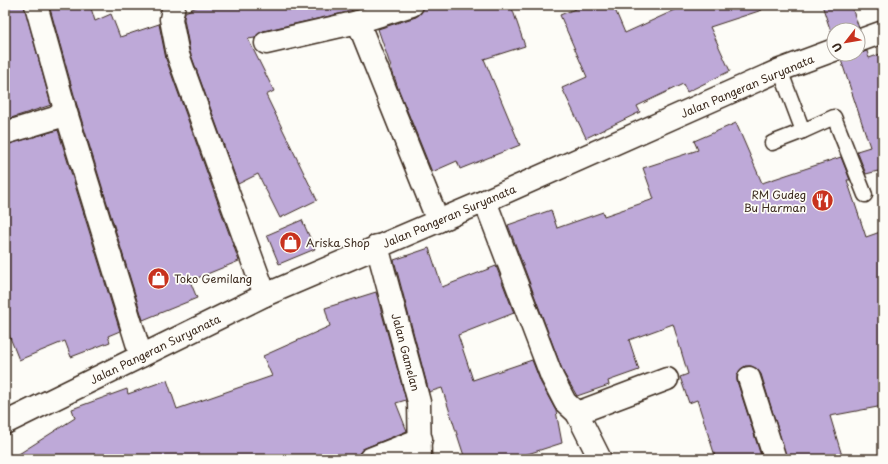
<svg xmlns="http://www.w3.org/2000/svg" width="888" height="464" font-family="'Playpen Sans',sans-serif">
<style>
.building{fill:#bea9d8;stroke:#3b2a1e}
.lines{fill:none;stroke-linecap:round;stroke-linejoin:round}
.lane-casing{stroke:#3b2a1e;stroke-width:17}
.street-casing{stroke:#3b2a1e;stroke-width:25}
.lane{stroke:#fdfcf7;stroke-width:14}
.street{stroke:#fdfcf7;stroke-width:22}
.labels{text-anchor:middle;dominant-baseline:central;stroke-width:3.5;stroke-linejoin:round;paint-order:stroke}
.street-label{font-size:11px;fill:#3b2a1e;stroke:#fdfcf7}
.poi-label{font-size:11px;fill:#3b2a1e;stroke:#fdfcf7;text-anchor:start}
</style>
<rect width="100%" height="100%" fill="#fdfcf7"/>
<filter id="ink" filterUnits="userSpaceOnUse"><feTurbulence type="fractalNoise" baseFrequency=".025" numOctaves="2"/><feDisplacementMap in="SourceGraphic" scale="8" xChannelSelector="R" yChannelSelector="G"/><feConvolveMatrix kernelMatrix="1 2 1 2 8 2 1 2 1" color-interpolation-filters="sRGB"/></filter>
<g filter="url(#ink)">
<!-- building -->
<g class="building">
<path d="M5,5H24L51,105L5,120Z"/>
<path d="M49,5H90L95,21L111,14L120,37L159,24L166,59L239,261L190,281L197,298L143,320L76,102Z"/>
<path d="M201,5H351L352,11L263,31L255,38L248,39L274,91L266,95L317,200L280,218L258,174L238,184L190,52L184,19L185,12Z"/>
<path d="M424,5H511L525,46L484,59L520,145L460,169L457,161L432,172L398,88L378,29L416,17L421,13Z"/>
<path d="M585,5H613L625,33L686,5H761L762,10L710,27L730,71L687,92L683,84L637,106L640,112L586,138L562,88L587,77L560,15Z"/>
<path d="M822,5H851L859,28L853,30H834L833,38Z"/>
<path d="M867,51L869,58L883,53V172H878V171L866,174L857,151L870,147L841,60L846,54H858Z"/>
<path d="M736,123L762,183L841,157L850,180H847L866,237L883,231V406L830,416L843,459H787L761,374L757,369L751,366H745L740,370L737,375V381L762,459H716L697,400L689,403L680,377L688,374L673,324L629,340L639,370L608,381L609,385L577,396L563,372L508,225L551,210L557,228L603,212L604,216L654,199L643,168L698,150L694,141Z"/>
<path d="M58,130L120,331L108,336L110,342L71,357L65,341L19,360L5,325V145Z"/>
<path d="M302,220L315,249L279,264L267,235Z"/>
<path d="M429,248L442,287L496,266L514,313L458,335L473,380L532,360L541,383L556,411L562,443L512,459H465L442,388L429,392L394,260Z"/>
<path d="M376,292L406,400L396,403L407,431L365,448L360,452L358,459H11L75,418L72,409L127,389L128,394L167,380L177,409L272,376L263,356L330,326L325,308Z"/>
</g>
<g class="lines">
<defs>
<g id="lane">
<path d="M780,70L803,131L834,117L865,195"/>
<path d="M772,143L803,131"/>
</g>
<g id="street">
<path d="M174,5L171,19L178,55L265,295"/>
<path d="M358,22L438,221"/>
<path d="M858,41L883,32"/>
<path d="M266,43L358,22L412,5"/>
<path d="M64,106L141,356"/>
<path d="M5,133L55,118L61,114L64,106L36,5"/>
<path d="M485,201L552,377L565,402L577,413L600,459"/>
<path d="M377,246L419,402L420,459"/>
<path d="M749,378L775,459"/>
<path d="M577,413L667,379"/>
<path d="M5,423L265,295L485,201L780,70L834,50"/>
<path d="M370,459L421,439"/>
</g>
</defs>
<!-- lane casing -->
<use href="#lane" class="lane-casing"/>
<!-- street casing -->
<use href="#street" class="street-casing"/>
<!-- lane -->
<use href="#lane" class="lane"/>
<!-- street -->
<use href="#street" class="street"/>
</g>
</g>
<!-- icons -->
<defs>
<symbol id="restaurant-disc" viewBox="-11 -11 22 22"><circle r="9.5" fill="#c8321e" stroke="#fdfcf7"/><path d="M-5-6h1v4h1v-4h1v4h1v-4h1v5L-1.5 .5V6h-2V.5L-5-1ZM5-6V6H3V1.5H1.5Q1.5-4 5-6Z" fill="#fff"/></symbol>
<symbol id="shop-disc" viewBox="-11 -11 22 22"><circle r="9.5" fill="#c8321e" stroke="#fdfcf7"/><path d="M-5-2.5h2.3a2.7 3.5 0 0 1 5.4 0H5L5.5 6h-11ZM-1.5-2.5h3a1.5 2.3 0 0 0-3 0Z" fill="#fff"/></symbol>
</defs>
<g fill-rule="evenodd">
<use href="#restaurant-disc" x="810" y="188" width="25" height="25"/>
<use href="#shop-disc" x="278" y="230" width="25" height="25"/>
<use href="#shop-disc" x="146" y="266" width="25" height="25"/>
</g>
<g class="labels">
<!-- street labels -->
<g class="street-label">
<text transform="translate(747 86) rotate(-23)">Jalan Pangeran Suryanata</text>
<text transform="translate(449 216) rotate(-23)">Jalan Pangeran Suryanata</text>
<text transform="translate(155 349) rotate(-26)">Jalan Pangeran Suryanata</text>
<text transform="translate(406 352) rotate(75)">Jalan Gamelan</text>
</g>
<!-- poi labels -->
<g class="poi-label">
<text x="806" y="194" text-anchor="end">RM Gudeg<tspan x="806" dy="13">Bu Harman</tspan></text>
<text x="306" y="242">Ariska Shop</text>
<text x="174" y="278">Toko Gemilang</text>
</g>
</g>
<!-- margin -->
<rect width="888" height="464" fill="none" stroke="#fdfcf7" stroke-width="20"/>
<rect x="10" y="10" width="868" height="444" fill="none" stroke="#3b2a1e" stroke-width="1.5" filter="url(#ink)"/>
<!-- north arrow -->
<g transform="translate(846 42) rotate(239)"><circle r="19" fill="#fdfcf7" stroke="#afa8a0"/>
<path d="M0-3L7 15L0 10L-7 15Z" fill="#c8321e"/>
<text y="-6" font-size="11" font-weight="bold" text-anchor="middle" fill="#3b2a1e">U</text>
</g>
</svg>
